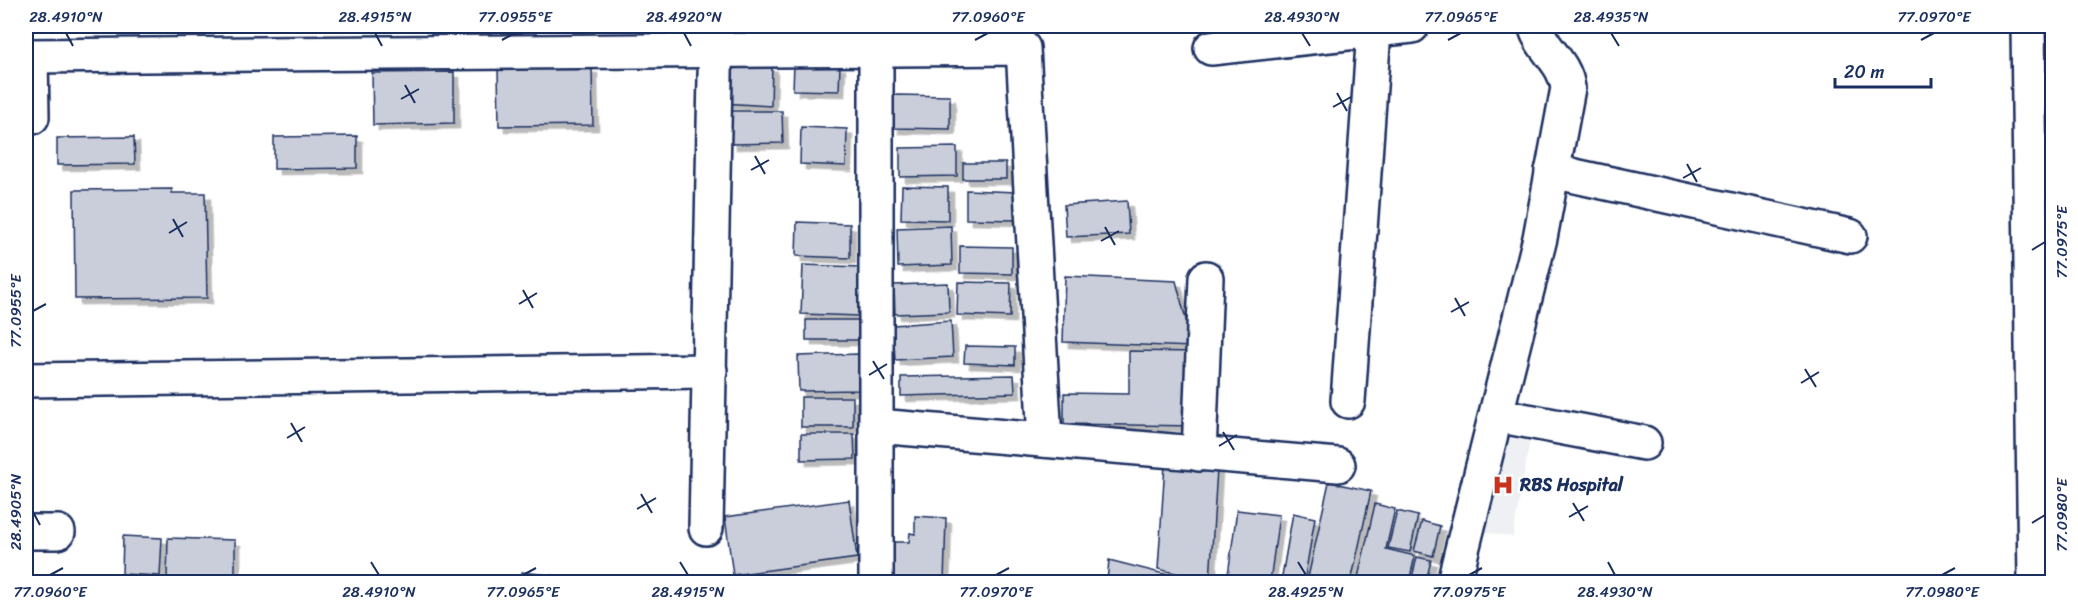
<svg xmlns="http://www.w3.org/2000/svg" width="2078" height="608" font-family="Sriracha,sans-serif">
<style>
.built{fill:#eff0f4}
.building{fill:#caceda;stroke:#1b2f5e;stroke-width:1.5;filter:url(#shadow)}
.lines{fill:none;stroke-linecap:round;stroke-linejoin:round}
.minor-casing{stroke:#1b2f5e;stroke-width:38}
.minor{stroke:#fff;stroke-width:33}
.ticks{fill:none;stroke:#1b2f5e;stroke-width:2}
.labels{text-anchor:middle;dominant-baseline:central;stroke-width:4.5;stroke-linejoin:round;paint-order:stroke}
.poi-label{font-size:18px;font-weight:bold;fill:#1b2f5e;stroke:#fff;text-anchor:start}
.neatline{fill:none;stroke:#1b2f5e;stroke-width:2}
.ticks-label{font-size:15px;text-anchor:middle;fill:#1b2f5e}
</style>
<defs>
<filter id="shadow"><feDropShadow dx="5.5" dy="5.5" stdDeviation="0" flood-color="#0004"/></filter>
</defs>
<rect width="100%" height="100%" fill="#fff"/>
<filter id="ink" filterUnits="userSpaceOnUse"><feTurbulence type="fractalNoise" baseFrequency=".0167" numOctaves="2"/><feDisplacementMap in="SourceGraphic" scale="12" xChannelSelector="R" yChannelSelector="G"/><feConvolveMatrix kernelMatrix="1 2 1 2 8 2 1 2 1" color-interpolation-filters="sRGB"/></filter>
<g filter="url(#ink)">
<!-- built -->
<path class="built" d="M1495,437L1530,440L1513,537L1474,530Z"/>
<!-- building -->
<g class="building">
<path d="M723,64L772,66L771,106L722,103Z"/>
<path d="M794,64L840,65L839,91L793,90Z"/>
<path d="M592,68L593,125L499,126L498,69Z"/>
<path d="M454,72V123L373,125L372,73Z"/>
<path d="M894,95L950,96V129L893,128Z"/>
<path d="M730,111H782L783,143L731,144Z"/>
<path d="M801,127L847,129L846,166L800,164Z"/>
<path d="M357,136V168L274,169V137Z"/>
<path d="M134,137L135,164L57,165V138Z"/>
<path d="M957,147V176L900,177V148Z"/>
<rect x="963" y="163" width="43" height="16"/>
<path d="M902,186L948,187V220L901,219Z"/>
<path d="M172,189V193H205L207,298L75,299L74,190Z"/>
<path d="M966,190L1017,192L1016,220L966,219Z"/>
<path d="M1127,201L1129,234L1066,237L1064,205Z"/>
<path d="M797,222L850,224V258L796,256Z"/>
<path d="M951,226L952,265L898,267L897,228Z"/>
<path d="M960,246L1012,247V274L960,273Z"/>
<path d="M803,265L861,267L860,316L801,314Z"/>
<path d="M1065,276L1176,281L1193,347L1063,342Z"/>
<path d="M958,282L1011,283L1010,317L957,315Z"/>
<path d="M948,283L949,312L895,314L894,285Z"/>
<path d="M806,320H862L861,340H806Z"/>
<path d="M951,321L953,357L895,360L893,325Z"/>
<path d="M965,346L1015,347V365L964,363Z"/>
<path d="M1129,351L1197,352L1196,426L1064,424V393L1129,394Z"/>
<path d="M858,354L859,390L799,391L798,356Z"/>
<path d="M1014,375L1015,393L901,396V377Z"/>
<rect x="801" y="397" width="52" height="30"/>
<path d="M801,434H854L855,459L801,460Z"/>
<path d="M1165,465L1217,469L1210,581L1158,569Z"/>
<path d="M1329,482L1371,491L1351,582H1307Z"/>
<path d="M849,500L857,558L733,575L725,517Z"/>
<path d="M1375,504L1395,509L1386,549L1415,556L1409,582H1357Z"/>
<path d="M1237,510L1279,515L1270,582H1227Z"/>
<path d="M1397,511L1418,516L1410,552L1388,548Z"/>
<path d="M1293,513L1315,518L1304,582H1281Z"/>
<path d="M915,516L946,518L944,582H886L888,542H909L910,533L915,534Z"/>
<path d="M1422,521L1440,526L1433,556L1414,551Z"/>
<path d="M123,536L162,538L160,576L122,574Z"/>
<path d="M168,538L235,540V581L167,579Z"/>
<path d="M1417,557L1431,560L1426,582H1411Z"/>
<path d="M1109,560L1172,576L1171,582H1107Z"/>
<path d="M522,572L566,577L565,582H521Z"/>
</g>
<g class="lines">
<defs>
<g id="minor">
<path d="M2028,26L2035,582"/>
<path d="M1211,48L1412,26"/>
<path d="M26,56L1023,48L1045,440"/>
<path d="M31,56L32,117"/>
<path d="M1552,171L1850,236"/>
<path d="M26,380L710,371"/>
<path d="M1348,401L1374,30"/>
<path d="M1496,415L1644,443"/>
<path d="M877,426L1338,465"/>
<path d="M1199,454L1206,278"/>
<path d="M706,528L716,26"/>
<path d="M26,532H58"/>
<path d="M876,582V49"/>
<path d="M1454,582L1540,238L1568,88C1565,62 1542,50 1535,26"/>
</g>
</defs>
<!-- minor casing -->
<use href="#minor" class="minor-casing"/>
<!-- minor -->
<use href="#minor" class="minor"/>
</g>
</g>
<!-- ticks -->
<path class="ticks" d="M66,33L73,46M375,33L382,46M684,33L691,46M1302,33L1310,46M1611,33L1619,46M502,40L515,33M975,40L988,33M1448,40L1461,33M1921,40L1934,33M405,85L415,103M1337,93L1347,111M401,99L419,89M1333,107L1351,97M755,156L765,174M1687,164L1697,182M751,170L769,160M1683,178L1701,168M173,219L183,237M1105,227L1115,245M169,233L187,222M1101,241L1119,231M2032,250L2045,242M523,290L533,308M1455,298L1465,316M519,304L537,293M33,311L46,304M1451,312L1469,302M873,361L884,379M1805,369L1816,387M869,375L887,364M1801,383L1819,372M291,423L302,442M1223,432L1234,450M287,438L305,427M1219,446L1237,435M641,494L652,513M1573,503L1584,521M637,509L656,498M33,512L40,525M1569,517L1588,506M2032,523L2045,515M371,562L379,575M680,562L688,575M1298,562L1306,575M1608,562L1615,575M50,575L63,568M523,575L536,568M996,575L1009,568M1469,575L1482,568M1942,575L1955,568"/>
<!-- icons -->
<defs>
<symbol id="hospital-bare" viewBox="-9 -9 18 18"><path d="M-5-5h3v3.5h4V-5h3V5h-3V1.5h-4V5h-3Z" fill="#c8321e" stroke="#fff" stroke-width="2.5" paint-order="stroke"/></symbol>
</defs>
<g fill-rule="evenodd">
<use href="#hospital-bare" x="1488" y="470" width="30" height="30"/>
</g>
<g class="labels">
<!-- poi labels -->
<g class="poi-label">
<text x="1520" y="485">RBS Hospital</text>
</g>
</g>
<!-- margin -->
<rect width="2078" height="608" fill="none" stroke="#fff" stroke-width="66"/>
<!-- scale -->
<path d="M1835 78v9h96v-9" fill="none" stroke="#1b2f5e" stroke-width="3"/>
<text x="1844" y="78" font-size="18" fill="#1b2f5e" stroke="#ffffff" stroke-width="4.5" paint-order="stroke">20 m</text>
<rect x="33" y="33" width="2012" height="542" class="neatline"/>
<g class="ticks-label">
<text x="66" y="22">28.4910°N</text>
<text x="375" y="22">28.4915°N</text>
<text x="515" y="22">77.0955°E</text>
<text x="684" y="22">28.4920°N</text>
<text x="988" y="22">77.0960°E</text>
<text x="1302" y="22">28.4930°N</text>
<text x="1461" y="22">77.0965°E</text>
<text x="1611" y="22">28.4935°N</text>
<text x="1934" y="22">77.0970°E</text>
<text transform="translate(2062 242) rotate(-90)" y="5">77.0975°E</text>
<text transform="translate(16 311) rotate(-90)" y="5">77.0955°E</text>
<text transform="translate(16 512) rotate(-90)" y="5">28.4905°N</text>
<text transform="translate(2062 515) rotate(-90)" y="5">77.0980°E</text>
<text x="50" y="597">77.0960°E</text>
<text x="379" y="597">28.4910°N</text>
<text x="523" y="597">77.0965°E</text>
<text x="688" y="597">28.4915°N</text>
<text x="996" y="597">77.0970°E</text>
<text x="1306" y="597">28.4925°N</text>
<text x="1469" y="597">77.0975°E</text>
<text x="1615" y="597">28.4930°N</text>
<text x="1942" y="597">77.0980°E</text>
</g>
</svg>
